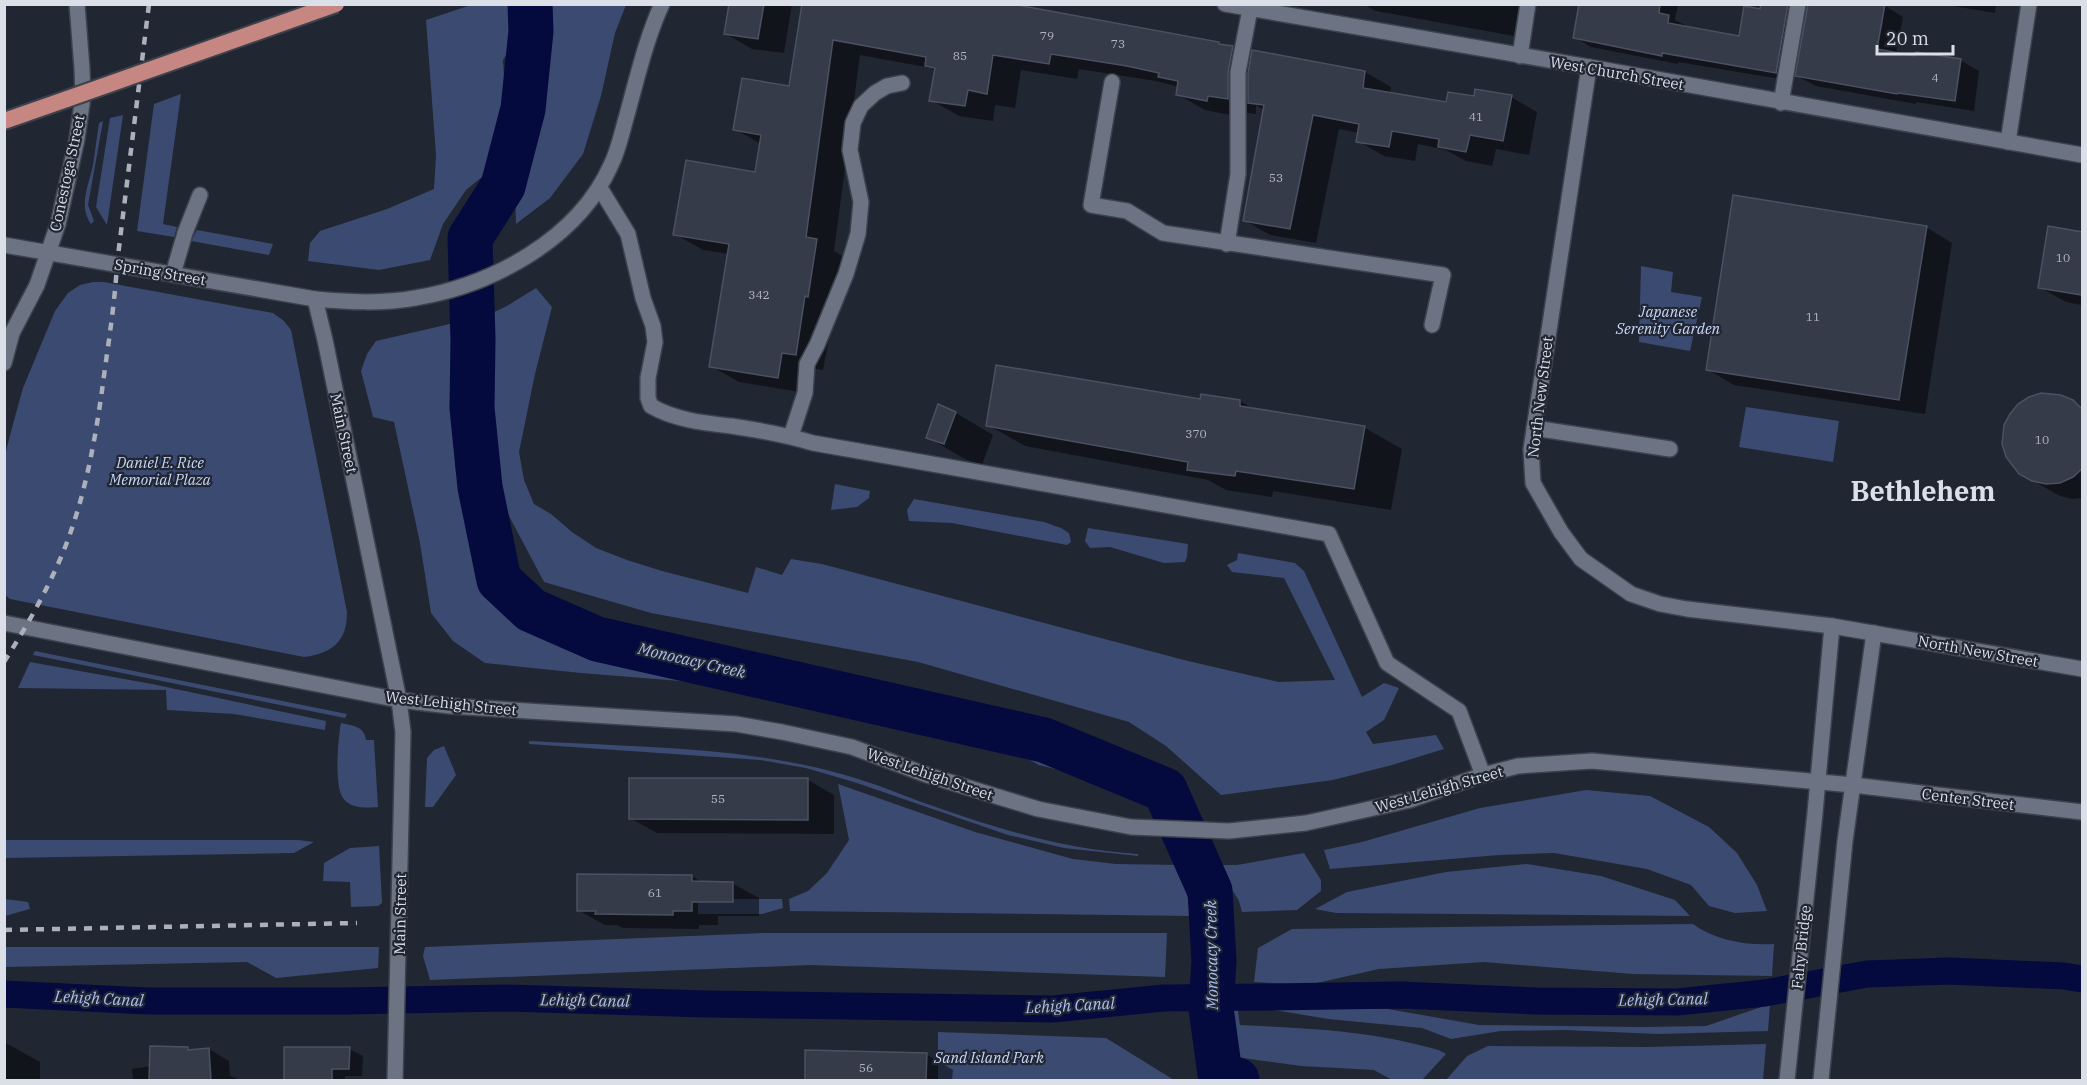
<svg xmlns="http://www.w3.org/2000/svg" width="2087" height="1085" font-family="'IBM Plex Serif',serif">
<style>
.green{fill:#3b4a70}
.shadow{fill:#0007}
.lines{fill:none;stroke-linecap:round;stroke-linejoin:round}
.canal{stroke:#040a3d;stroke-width:27}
.river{stroke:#040a3d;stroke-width:45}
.building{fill:#353b49;stroke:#4b5161;stroke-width:1.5}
.service-casing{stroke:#3c414c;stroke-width:18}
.minor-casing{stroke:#3c414c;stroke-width:18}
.tertiary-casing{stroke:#3c414c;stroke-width:18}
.secondary-casing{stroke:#3c414c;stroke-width:18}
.trunk-casing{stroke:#3c414c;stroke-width:20}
.service{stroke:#6c7383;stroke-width:15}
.minor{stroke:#6c7383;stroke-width:15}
.tertiary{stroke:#6c7383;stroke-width:15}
.secondary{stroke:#6c7383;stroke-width:15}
.trunk{stroke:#c68782;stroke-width:16}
.rail{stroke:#acb0ba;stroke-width:4.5;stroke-dasharray:8 8;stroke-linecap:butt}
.trunk-bridge-casing{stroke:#3c414c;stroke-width:20;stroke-linecap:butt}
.trunk-bridge{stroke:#c68782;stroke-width:16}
.labels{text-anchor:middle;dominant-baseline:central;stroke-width:4.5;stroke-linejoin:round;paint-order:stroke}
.number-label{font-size:12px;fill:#b2b6c0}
.street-label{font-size:15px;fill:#dbdfe8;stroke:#212633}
.park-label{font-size:15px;font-style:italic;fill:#c9d7f9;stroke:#212633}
.water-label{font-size:16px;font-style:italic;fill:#acc0f3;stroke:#212633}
.town-label{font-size:27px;font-weight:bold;fill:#dbdfe8;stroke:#212633}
</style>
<rect width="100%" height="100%" fill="#212633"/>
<!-- green -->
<g class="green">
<path d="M474,4L512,5L513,44L503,60L506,109L493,168L466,190L443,224L430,260L379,270L308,261L310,243L320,231L387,209L434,189L436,155L426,20Z"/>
<path d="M541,5H626L615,33L601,96L583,154L550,198L516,224L515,190L533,136L546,49Z"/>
<path d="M181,94L163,224L177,227L174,237L137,231L154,104Z"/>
<path d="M123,115L107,225L96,207L110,118Z"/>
<path d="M103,121L88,205L94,221L91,224C78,205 89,185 93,165C95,151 97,137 99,123Z"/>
<path d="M197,230L273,244L269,255L191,241Z"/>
<path d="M1641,266L1673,272L1671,292L1702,297L1690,351L1639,342Z"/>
<path d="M93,282H104L273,313L284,321L291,330L347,612C347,642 332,653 304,657L10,599L5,595L4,459L13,424L23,388L55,311L68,293L80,285Z"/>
<path d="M536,288L552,307L535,374L519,452L524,480L534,504L551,514L572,532L596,548L627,560L662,571L748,593L756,567L782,575L791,559L822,564L1184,660L1279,682L1335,680L1284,578L1232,572L1227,565L1237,560L1238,553L1295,563L1304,571L1362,697L1384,683L1399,688L1384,720L1366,732L1373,744L1436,735L1444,749L1392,765L1333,780L1221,795L1166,746L1129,722L918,662L651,613L544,582L507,512L490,441L485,358L490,314L505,307Z"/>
<path d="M454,323L450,394L456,473L480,562L500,606L548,640L654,665L757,681L822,695L1048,753L1108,782L1039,765L1007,747L778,689L581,673L485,663L453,641L431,613L420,543L394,422L373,417L361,371L367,354L376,341Z"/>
<path d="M1746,407L1839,421L1833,462L1739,447Z"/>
<path d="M835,484L870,491L869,498L857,507L831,510Z"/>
<path d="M914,499L1044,522L1061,528L1069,533L1071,542L1067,545L952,523L909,521L907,510Z"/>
<path d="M1088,528L1188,544L1187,557L1185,562L1164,563L1110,547L1090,548L1085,541Z"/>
<path d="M35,651L347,714L345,718L33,655Z"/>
<path d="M30,662L152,684L326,721L325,730L234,714L167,710L166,690L18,688Z"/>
<path d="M341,723C354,726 364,726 366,740H374L378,807C366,808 351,809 343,798C334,786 338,738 341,723Z"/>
<path d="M529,741C633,747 744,746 845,775C874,783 902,795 930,805C998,829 1066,850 1138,854V856L1064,848L1008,835L857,783L806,768L760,760L529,744Z"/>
<path d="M444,746L456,775L433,807H425L427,758L434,750Z"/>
<path d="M838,784L975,832L1073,859L1116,864L1182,865L1191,916L790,911L789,899L808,891L827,873L849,840Z"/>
<path d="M1586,790L1650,796L1709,827L1737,853L1757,885L1767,911L1735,913L1709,906L1691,885L1647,869L1554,853L1500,855L1330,869L1324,850L1362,842L1480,808Z"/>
<path d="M5,840H298L314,842L294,853L5,858Z"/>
<path d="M379,846L382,903L378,906L351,907L350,882L323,881L324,863L350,848Z"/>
<path d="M1304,853L1321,880V891L1297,910L1242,912L1239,901L1217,865H1237Z"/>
<path d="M1527,864L1601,876L1675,900L1690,916L1336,913L1315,909L1347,892L1446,872Z"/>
<path d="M5,899L28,902L30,909L5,916Z"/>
<path d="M698,899H782L783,908L762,914H698Z"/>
<path d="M1693,924C1714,940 1747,946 1774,944L1772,976L1633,974L1484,962L1379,969L1308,985L1254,982L1258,948L1292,929Z"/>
<path d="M765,933H1167L1165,977L810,965L430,980L423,956L425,947Z"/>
<path d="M5,947H379L378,968L276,978L247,962L5,967Z"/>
<path d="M1226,1003L1237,1005L1240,1025C1298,1028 1359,1030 1415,1044C1426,1047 1437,1048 1446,1054L1422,1080H1392L1374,1070L1301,1066L1235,1057L1221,1031Z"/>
<path d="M1770,1004L1768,1031L1658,1034L1565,1030L1501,1031L1451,1039L1422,1028L1328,1019L1257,1007L1388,1009L1479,1025L1640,1027L1706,1026Z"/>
<path d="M938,1032L1106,1038L1174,1080H938Z"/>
<path d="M1766,1044L1763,1080H1446L1467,1056L1488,1046L1648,1047Z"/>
</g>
<!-- shadow -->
<g class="shadow">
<path d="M731,4H792L784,53L752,49L726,34Z"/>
<path d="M804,4L1232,48L1252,59L1365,72L1391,87L1390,94L1448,104L1475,98L1511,97L1537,112L1529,155L1496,149L1492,166L1466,161L1446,150L1418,144L1415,161L1384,156L1358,141L1359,133L1339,129L1316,243L1270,235L1244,220L1265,111L1256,105V114L1236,111L1235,116L1205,110L1177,94L1179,87L1156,81L1079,69L1077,79L1021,70L1015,108L995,105L993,121L959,116L931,100L936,71L931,68L860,55L834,251L844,257L823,370L810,368L806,393L739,382L711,366L729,254L703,250L675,234L756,174L761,144L735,129L790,88Z"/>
<path d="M1363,4H1520L1514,36L1376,11Z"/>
<path d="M1626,4H1678L1675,20L1685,25L1684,28L1741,37L1761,11L1762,4H1792L1804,12L1792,81L1678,62V64L1591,47L1575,37Z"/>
<path d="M1876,4L1885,6L1903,17L1896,54L1960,60L1979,71L1974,111L1916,102V104L1816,86L1797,76Z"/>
<path d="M1941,4H1996L1995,13Z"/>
<path d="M1926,227L1952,243L1925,414L1734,385L1707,369Z"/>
<path d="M2049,228L2082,233V305L2066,302L2039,287Z"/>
<path d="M1201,400L1240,401L1255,410L1365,428L1402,449L1391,510L1273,491L1272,497L1226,490L1208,480L1025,446L988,425Z"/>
<path d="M2072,402L2082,408V498L2073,499L2060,496L2020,473Z"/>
<path d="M939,406L956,413L993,435L982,465L965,459L927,437Z"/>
<path d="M808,780L834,795V834L657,833L630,818Z"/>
<path d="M692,876L703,883H732L759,898V916H718V925H699V929L623,928L617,925H605L578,910Z"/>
<path d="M4,1042L40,1062V1080H4Z"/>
<path d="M188,1048L193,1051L209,1049L229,1061L230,1076L241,1080H133L132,1069L151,1066Z"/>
<path d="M285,1049H349L363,1056L362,1076H345V1080H285Z"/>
<path d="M807,1051L926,1054L953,1070L952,1080H806Z"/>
</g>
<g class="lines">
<!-- canal -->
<path class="canal" d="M4,994L147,1001H348L504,998L706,1004L1053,1009L1164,998L1268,997L1401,995L1537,1001L1677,1002L1765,993L1867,974L1949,971L2064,976L2082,979"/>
<!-- river -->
<path class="river" d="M530,4L531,31L523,109L503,186L470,238L473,339L472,408L480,487L499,580L531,610L597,639L1044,740L1165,790L1210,891L1214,961L1211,1008L1220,1074L1237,1080"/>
</g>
<!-- building -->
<g class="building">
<path d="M729,4H764L758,39L724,34Z"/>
<path d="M802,4H1012L1219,42V44L1233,46L1228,72V99L1208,96L1207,101L1176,95L1178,81L1158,77L1159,73L1127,66L1051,54L1049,64L993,55L987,94L968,90L965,106L929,101L935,68L925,66L926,57L833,40L806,237L817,239L808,297L805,296L796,355L782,353L778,378L709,367L729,244L673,235L686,160L755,172L761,135L733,130L742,78L789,86Z"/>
<path d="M1579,4H1660L1659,13L1669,15L1668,23L1739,36L1744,6L1760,9L1761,4H1788L1776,73L1662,53V56L1573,38Z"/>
<path d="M1808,4H1885L1877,49L1915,56L1916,52L1961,59L1955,101L1898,93L1897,94L1795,76Z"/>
<path d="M1252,50L1365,71L1363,88L1405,95L1446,102L1448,92L1474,96L1475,89L1512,95L1503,141L1470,135L1466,152L1438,147L1439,139L1392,131L1389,147L1356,142L1359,124L1313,115L1290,229L1243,221L1264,105L1248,103V73Z"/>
<path d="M1733,195L1927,226L1899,400L1706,370Z"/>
<path d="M2048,226L2082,232V295L2038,288Z"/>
<path d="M996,365L1200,399L1201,394L1240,400V406L1365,426L1354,489L1236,471L1235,476L1187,470L1188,462L986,426Z"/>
<path d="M2041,393L2061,395L2073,400L2082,409V469L2073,477L2060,483L2046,484L2032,481L2019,474L2006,457L2002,444L2004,425L2010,414L2018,404L2029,397Z"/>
<path d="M938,404L956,412L944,444L926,438Z"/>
<path d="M629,778H808V820L629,819Z"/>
<path d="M577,874L692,875V881L733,882V902H692V911H673V915L595,914L596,911H577Z"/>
<path d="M150,1046L188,1047V1050L209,1048L211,1080H149Z"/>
<path d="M284,1047H350L349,1069H332V1080H284Z"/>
<path d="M805,1050L927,1053L926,1080H805Z"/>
</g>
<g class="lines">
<defs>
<g id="service">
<path d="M1520,56L1528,4"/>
<path d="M1112,82L1091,205L1127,211L1163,233L1443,275L1432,325"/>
<path d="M1781,103L1798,4"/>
<path d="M600,188L628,234L643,298L653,326L655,342L648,378V398L651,406C675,420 704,423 731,426C758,430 787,435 813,443L1329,534L1387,663L1459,711L1483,775"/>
<path d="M1227,244L1238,174V72L1250,9"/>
<path d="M173,274L185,233L200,195"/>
<path d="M1534,428L1670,449"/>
<path d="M791,436L805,393L807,364L817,345L846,274L858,234L861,202L850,150L853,123L861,106L875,93L887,86L902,83"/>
</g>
<g id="minor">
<path d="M4,245L315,299"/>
<path d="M4,363L12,333L37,285L58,224L77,139L83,97L82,69L77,4"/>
<path d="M4,623L399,700L403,732L395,1080"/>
</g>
<g id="tertiary">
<path d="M662,4C645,41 636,83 625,122C621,136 618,151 611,165C578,239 493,285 415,298C382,304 348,302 315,299L325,340L399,700L450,706L736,724L782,732L852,747L927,775L1038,809L1131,827L1229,831L1306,823L1410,800L1483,775L1518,766L1592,761L1853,785"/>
<path d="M1225,4L1589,67"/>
</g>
<g id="secondary">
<path d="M2008,142L2029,4"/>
<path d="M2082,155L1589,67L1531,449L1533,483L1561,532L1581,559L1631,594L1660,604L1687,609L1832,626L2082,669"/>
<path d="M1853,785L2082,812"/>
<path d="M1787,1080L1815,813L1832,626"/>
<path d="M1821,1080L1845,841L1874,633"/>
</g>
<path id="trunk" d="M4,121L67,99"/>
</defs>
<!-- service casing -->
<use href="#service" class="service-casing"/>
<!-- minor casing -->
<use href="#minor" class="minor-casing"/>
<!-- tertiary casing -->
<use href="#tertiary" class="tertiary-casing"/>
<!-- secondary casing -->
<use href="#secondary" class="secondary-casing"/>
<!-- trunk casing -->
<use href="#trunk" class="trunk-casing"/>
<!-- service -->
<use href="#service" class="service"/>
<!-- minor -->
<use href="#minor" class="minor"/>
<!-- tertiary -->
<use href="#tertiary" class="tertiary"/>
<!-- secondary -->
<use href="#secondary" class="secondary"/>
<!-- trunk -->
<use href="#trunk" class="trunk"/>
<!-- rail -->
<g class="rail">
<path d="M4,662C27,626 48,589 64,550C87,492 97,430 105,368C110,333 115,299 117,264L149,4"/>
<path d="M4,930L357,923"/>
</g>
<defs>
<path id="trunk-bridge" d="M67,99L336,4"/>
</defs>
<!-- trunk-bridge casing -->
<use href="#trunk-bridge" class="trunk-bridge-casing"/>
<!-- trunk-bridge -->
<use href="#trunk-bridge" class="trunk-bridge"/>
</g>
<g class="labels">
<!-- number labels -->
<g class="number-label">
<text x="1047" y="35">79</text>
<text x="1118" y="43">73</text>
<text x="960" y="55">85</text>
<text x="1935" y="77">4</text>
<text x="1476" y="116">41</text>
<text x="1276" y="177">53</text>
<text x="2063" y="257">10</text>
<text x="759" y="294">342</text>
<text x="1813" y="316">11</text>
<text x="1196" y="433">370</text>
<text x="2042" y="439">10</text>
<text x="718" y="798">55</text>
<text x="655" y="892">61</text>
<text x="866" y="1067">56</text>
</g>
<!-- street labels -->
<g class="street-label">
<text transform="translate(1617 73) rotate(10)">West Church Street</text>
<text transform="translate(67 173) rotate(-78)">Conestoga Street</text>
<text transform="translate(160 272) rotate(10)">Spring Street</text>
<text transform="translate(1540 397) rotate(-83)">North New Street</text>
<text transform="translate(344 433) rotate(78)">Main Street</text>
<text transform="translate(1978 651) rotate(10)">North New Street</text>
<text transform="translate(451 703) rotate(6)">West Lehigh Street</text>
<text transform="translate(930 774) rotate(19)">West Lehigh Street</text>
<text transform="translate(1439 789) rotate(-16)">West Lehigh Street</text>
<text transform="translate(1968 799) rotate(7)">Center Street</text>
<text transform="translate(400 914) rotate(-89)">Main Street</text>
<text transform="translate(1801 947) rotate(-84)">Fahy Bridge</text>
</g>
<!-- park labels -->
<g class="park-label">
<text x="1668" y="311">Japanese<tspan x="1668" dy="17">Serenity Garden</tspan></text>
<text x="160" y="462">Daniel E. Rice<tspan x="160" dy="17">Memorial Plaza</tspan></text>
<text x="989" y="1057">Sand Island Park</text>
</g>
<!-- water labels -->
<g class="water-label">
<text transform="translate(692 660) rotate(13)">Monocacy Creek</text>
<text transform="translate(1211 955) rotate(-91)">Monocacy Creek</text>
<text transform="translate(99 998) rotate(3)">Lehigh Canal</text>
<text transform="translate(1663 999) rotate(-1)">Lehigh Canal</text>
<text transform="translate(585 1000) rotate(1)">Lehigh Canal</text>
<text transform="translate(1070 1005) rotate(-3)">Lehigh Canal</text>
</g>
<!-- town labels -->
<g class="town-label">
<text x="1923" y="490">Bethlehem</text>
</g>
</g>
<!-- border -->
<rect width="2087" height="1085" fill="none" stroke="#dbdfe8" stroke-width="12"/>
<!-- scale -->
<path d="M1877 45v9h76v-9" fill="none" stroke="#dbdfe8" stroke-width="3"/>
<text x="1886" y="45" font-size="18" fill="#dbdfe8" stroke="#212633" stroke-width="4.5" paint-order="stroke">20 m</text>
</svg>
